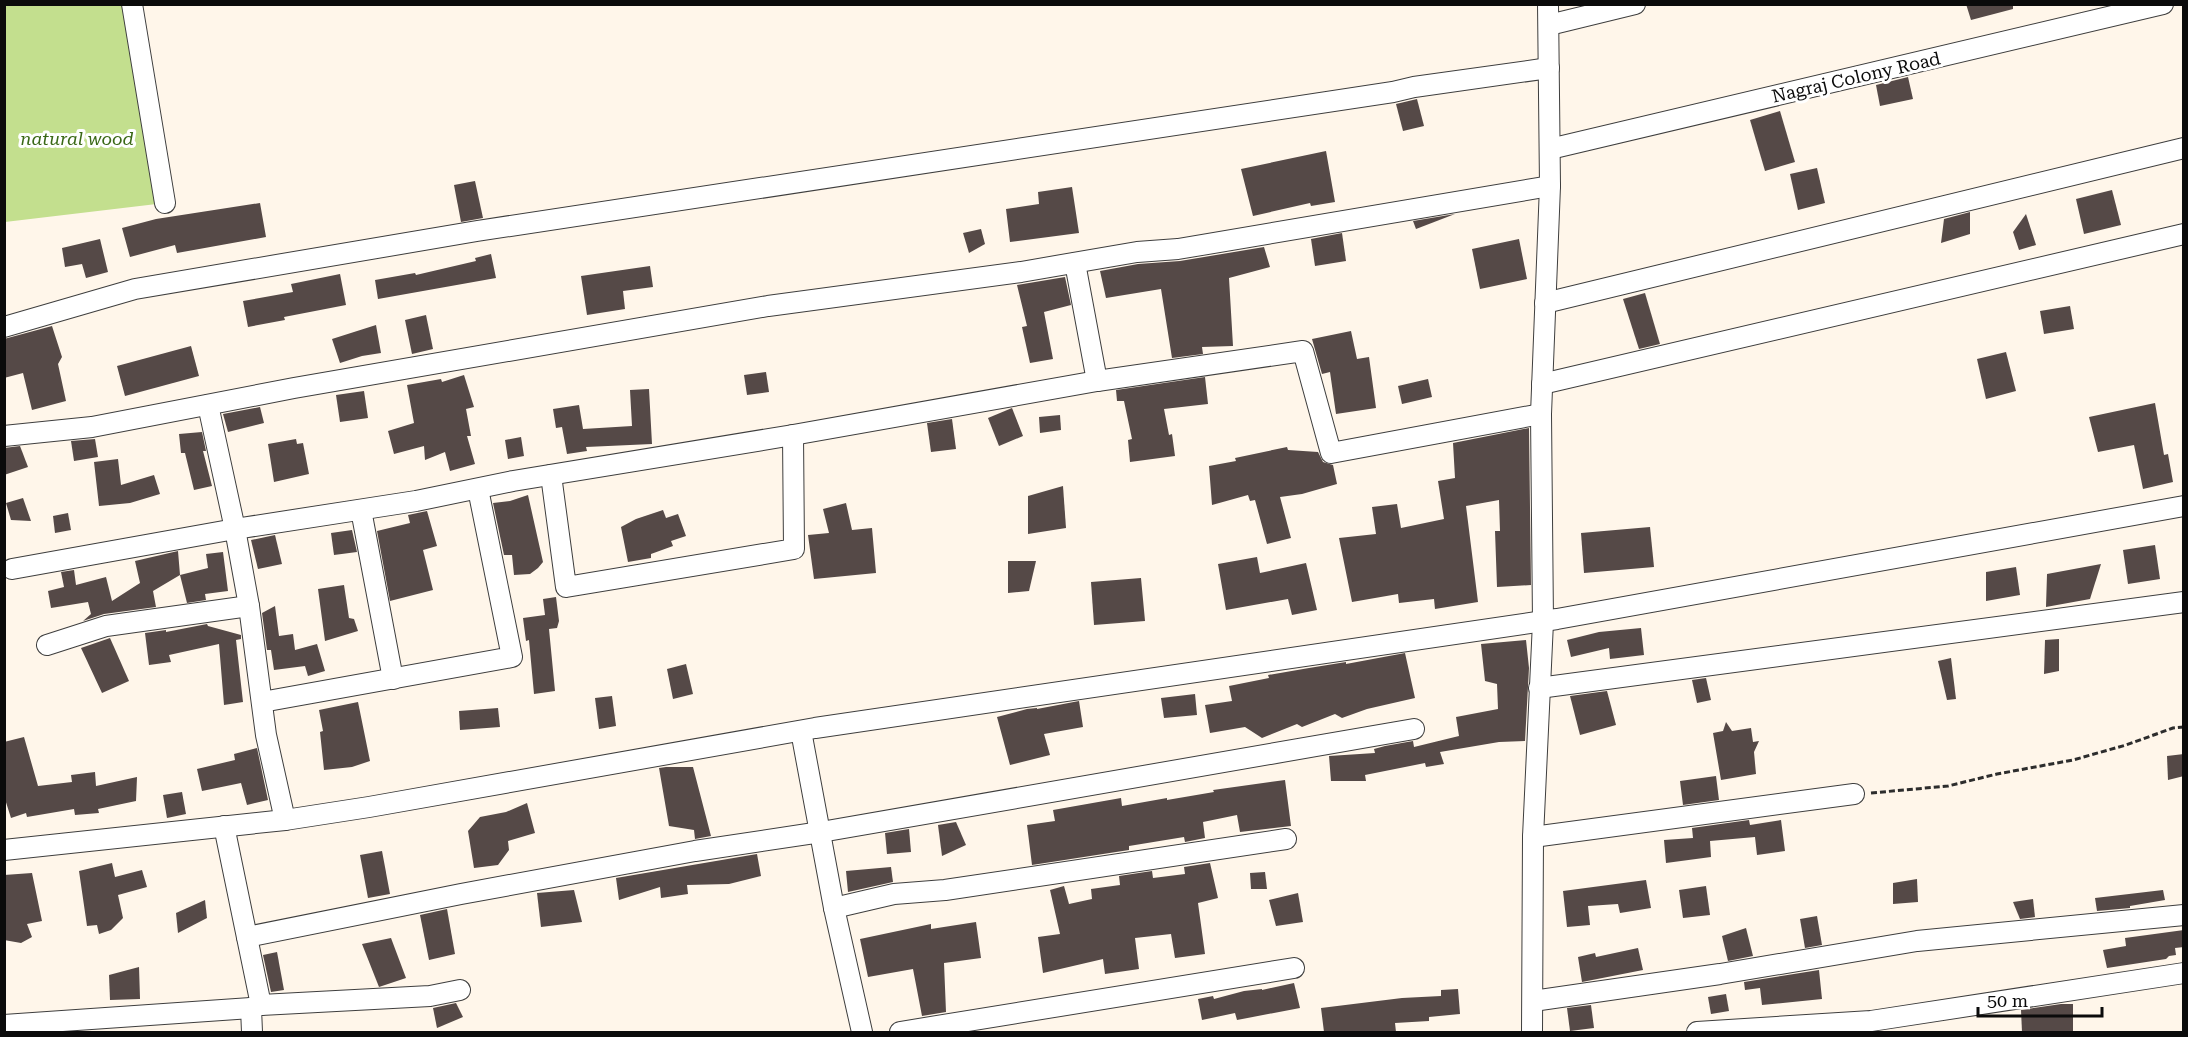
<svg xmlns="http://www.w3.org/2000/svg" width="2188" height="1037" font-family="'Roboto Serif',serif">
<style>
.forest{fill:#c3df8e}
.building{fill:#554947}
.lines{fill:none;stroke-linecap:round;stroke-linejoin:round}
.minor-casing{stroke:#3e3e3e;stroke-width:22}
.path{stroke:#2d2d2d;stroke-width:3;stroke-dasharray:6 3;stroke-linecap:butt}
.minor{stroke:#fff;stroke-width:20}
.labels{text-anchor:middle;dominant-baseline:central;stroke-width:6;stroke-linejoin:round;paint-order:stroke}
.street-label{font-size:18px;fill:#0b0b0b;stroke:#fff}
.park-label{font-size:18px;font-style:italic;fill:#396816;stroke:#fff}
</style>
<rect width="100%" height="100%" fill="#fff6ea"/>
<!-- forest -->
<path class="forest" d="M4,5H127L165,203L5,222Z"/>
<!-- building -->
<g class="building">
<path d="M1966,4H2013V9L1971,20Z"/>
<path d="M1908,77L1913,99L1880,106L1876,85Z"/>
<path d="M1417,99L1424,126L1403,131L1396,104Z"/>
<path d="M1780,111L1795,162L1765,171L1750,120Z"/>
<path d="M1326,151L1335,202L1311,206L1310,203L1253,216L1241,169Z"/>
<path d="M1817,168L1825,203L1798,210L1790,174Z"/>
<path d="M475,181L483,218L461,222L454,185Z"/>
<path d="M1072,187L1079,233L1010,242L1006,209L1039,204L1038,192Z"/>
<path d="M2112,190L2121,225L2084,234L2076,199Z"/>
<path d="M260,203L266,237L177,253L175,245L130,257L122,228L156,219Z"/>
<path d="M1970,212V234L1941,243L1944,219Z"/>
<path d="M1455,214L1416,229L1413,221Z"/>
<path d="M2026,214L2036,245L2019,250L2013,232Z"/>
<path d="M981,229L985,244L969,253L963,233Z"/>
<path d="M1342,233L1346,261L1315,266L1311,239Z"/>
<path d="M100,239L108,272L86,278L82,264L65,267L62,248Z"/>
<path d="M1519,239L1527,279L1480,289L1472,249Z"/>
<path d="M1264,247L1270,267L1229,278L1233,346L1202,347L1203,354L1172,358L1161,289L1106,298L1100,271L1138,264L1180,261Z"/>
<path d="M491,254L496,278L378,299L375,280L415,273L416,275L476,261L475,258Z"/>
<path d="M650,266L653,287L623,291L625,309L587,315L581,276Z"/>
<path d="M340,274L346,305L284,317L285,320L248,327L243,301L293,292L291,284Z"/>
<path d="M1065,277L1071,305L1044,312L1053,359L1030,363L1022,327L1027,326L1017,285Z"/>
<path d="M1645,293L1660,344L1639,349L1623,299Z"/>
<path d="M2070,306L2074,329L2044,334L2040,311Z"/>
<path d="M426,315L433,349L412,354L405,320Z"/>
<path d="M376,325L381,353L362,356L340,363L332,339Z"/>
<path d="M52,326L62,357L58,364L66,401L32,410L23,373L4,378V339Z"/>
<path d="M1351,331L1357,359L1369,357L1376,408L1336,414L1330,372L1322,374L1312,339Z"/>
<path d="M191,346L199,376L125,396L117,366Z"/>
<path d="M2006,352L2016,391L1986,399L1977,359Z"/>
<path d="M766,372L769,392L747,395L744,375Z"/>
<path d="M464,375L474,407L466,409L471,436H467L475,464L450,471L445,452L425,460L424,446L394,454L388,431L414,423L407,385L441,379L442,382Z"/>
<path d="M1205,377L1208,404L1164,409L1169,435L1172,434L1175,456L1130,462L1128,440L1132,439L1124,401H1117L1116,390Z"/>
<path d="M1428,379L1432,397L1402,404L1398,386Z"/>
<path d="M649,389L652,444L586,447L587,451L567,454L562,427L556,428L553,409L579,405L583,429L632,426L630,390Z"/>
<path d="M364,391L368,418L340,422L336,395Z"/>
<path d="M2155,403L2164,455L2168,454L2173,482L2143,489L2134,445L2098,452L2089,417Z"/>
<path d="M260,407L264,423L228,432L223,414Z"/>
<path d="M1012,408L1023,436L999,446L988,418Z"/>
<path d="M1060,415L1061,430L1040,433L1039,417Z"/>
<path d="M952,419L956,449L931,452L927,423Z"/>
<path d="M1529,428L1531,585L1497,587L1495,531H1500L1499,500L1466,506L1478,602L1435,609L1434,599L1399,603L1398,594L1352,602L1339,538L1376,534L1372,507L1397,504L1401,528L1444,519L1438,481L1455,478L1453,443Z"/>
<path d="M202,432L206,451H203L212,486L194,490L185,453H181L179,434Z"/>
<path d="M521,437L524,456L508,459L505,440Z"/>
<path d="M95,439L98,457L74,461L71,441Z"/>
<path d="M296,439L297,444L303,443L309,474L274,482L268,444Z"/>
<path d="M20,446L28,467L4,475V448Z"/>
<path d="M1287,447L1288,450L1318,452L1323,462L1333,465L1337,484L1302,494L1280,497L1291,538L1267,544L1255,500L1250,501L1248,495L1212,505L1209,466L1236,461L1235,458Z"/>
<path d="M118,459L121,485L154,475L160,494L130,503L99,506L94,462Z"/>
<path d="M1063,486L1066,528L1028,534V496Z"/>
<path d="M528,495L543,562L538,568L530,574L514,575L512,555H504L493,503L510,501Z"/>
<path d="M23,498L31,521L11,520L6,503Z"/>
<path d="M846,503L852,530L872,528L876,573L814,579L808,535L829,533L823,509Z"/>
<path d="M663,510L666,518L678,514L686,536L671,541L673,546L651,554V558L628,562L621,527L636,519Z"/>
<path d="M427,511L437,546L423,550L433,590L390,601L377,531L410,523L408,515Z"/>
<path d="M68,513L71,530L55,533L53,516Z"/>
<path d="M1650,527L1654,567L1584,573L1581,533Z"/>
<path d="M352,530L357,552L334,555L331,533Z"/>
<path d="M275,535L282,564L258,569L251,540Z"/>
<path d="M2155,545L2160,579L2128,584L2123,550Z"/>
<path d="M178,551L180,575L153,591L156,607L104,614L83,621L91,614L88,602L51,608L48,591L64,587L61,572L74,570L76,585L106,577L112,601L140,583L135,561Z"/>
<path d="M223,552L228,591L205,594L206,600L187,603L180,575L208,568L206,554Z"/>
<path d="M1257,557L1260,573L1306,563L1317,610L1292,615L1288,599L1226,610L1218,564Z"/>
<path d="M1008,561H1036L1029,591L1008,593Z"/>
<path d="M2101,564L2090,599L2046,607L2047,574Z"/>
<path d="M2016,567L2020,595L1986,601V572Z"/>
<path d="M1141,578L1145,621L1094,625L1091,582Z"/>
<path d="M344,585L349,618L354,619L358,631L325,641L318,589Z"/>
<path d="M556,597L559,621L557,628L549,629L555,691L534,694L529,640L526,641L523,618L545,615L543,599Z"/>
<path d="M275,606L279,636L293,634L295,650L317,644L325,671L308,676L305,666L274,670L271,650H267L262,613Z"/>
<path d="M207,624L208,626L241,635V639L236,640L243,702L224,705L219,644L169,655L171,662L149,665L145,633L166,630V632Z"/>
<path d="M1641,628L1644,655L1610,659L1609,648L1571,657L1567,640L1599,632Z"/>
<path d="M110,638L129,681L102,693L81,648Z"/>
<path d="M2059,639V671L2044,674L2045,640Z"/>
<path d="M1526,640L1529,668L1525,741L1499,742L1440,752L1444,764L1426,767L1425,763L1365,775L1366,781H1331L1329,756L1375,753L1374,749L1385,746L1413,741L1414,747L1459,736L1456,717L1498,709L1497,684L1485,681L1481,644Z"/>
<path d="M1405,653L1415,698L1367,709L1342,718L1335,714L1302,727L1297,724L1262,738L1245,727L1210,733L1205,705L1232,701L1229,686L1269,678L1268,675L1309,668L1346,662V664Z"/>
<path d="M1951,658L1956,699L1947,700L1938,661Z"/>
<path d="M686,664L693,694L673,699L667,669Z"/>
<path d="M1706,678L1711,700L1697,703L1692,680Z"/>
<path d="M1607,691L1616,725L1580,735L1570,696Z"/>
<path d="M1195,694L1197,715L1164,718L1161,698Z"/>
<path d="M612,696L616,726L599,729L595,698Z"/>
<path d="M1079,701L1083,727L1044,734L1050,755L1010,765L997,717L1027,709L1037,708V709Z"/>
<path d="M358,702L370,761L352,767L324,770L320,732L323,731L319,710Z"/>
<path d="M498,708L500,727L460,730L459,711Z"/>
<path d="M1726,722L1732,731L1751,728L1753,742L1759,741L1754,752L1756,774L1721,780L1713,733L1723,731Z"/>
<path d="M24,737L38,786L72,782L71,775L95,772L96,786L137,777L136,801L98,809L99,813L75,815L74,809L27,817L26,813L11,818L4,796V742Z"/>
<path d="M257,748L268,800L247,805L241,783L202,791L197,769L235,760L234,754Z"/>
<path d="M2184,754V776L2168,780L2167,756Z"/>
<path d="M666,767H693L711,836L695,839L694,830L669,826L659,768Z"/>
<path d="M1716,776L1719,800L1683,805L1680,781Z"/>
<path d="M1285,780L1291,826L1240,832L1237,815L1203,822L1205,838L1185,842L1184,837L1129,846V850L1032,865L1027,825L1055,821L1053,810L1121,798L1122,806L1167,798V800L1214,792L1213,790Z"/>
<path d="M182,792L186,814L167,818L163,795Z"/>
<path d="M527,803L535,833L508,841L509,850L498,865L474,868L468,831L480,817L506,812Z"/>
<path d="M1749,820L1750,825L1781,820L1785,851L1757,855L1755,837L1710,841L1711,857L1666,863L1664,840L1693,838L1692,828Z"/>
<path d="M956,822L966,845L942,856L938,825Z"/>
<path d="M909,829L911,852L887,854L885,833Z"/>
<path d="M382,851L390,894L368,898L360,855Z"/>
<path d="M757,854L761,876L729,884L687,885L688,894L661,898L660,887L619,900L616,878Z"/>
<path d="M112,863L115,877L142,870L147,887L118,895L123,918L111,930L99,934L97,925L87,926L79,871Z"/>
<path d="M1210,863L1218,898L1198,903L1205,954L1175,958L1171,934L1135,938L1139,969L1105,974L1103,959L1043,973L1038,937L1060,934L1050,890L1064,886L1069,904L1092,899L1091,889L1120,885L1119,876L1152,871L1153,878L1185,874L1184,867Z"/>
<path d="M891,867L893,882L848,892L846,871Z"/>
<path d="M1265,872L1267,889H1251L1250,873Z"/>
<path d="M32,873L42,921L27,924L32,937L21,943L4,940V875Z"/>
<path d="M1917,879L1918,902L1893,904V883Z"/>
<path d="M1646,880L1651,908L1620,913L1618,904L1588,906L1590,925L1567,927L1563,891Z"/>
<path d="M1706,886L1710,915L1683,918L1679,890Z"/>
<path d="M574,890L582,922L541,927L537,893Z"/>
<path d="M2163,890L2165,900L2130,906V908L2097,911L2095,898Z"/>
<path d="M1298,893L1303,922L1276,926L1269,900Z"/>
<path d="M2033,899L2035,917L2020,919L2013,902Z"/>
<path d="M205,900L207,918L178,933L176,913Z"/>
<path d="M447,909L455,954L429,960L420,915Z"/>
<path d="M1817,916L1822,945L1805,948L1800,919Z"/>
<path d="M976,922L981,958L944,963L946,1012L922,1016L913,969L868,977L860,939L931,924V929Z"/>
<path d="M1746,928L1753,956L1728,961L1722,936Z"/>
<path d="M2184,930V947L2175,948L2176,955L2169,956L2166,959L2107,968L2103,950L2126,946L2125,938Z"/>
<path d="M391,938L406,978L379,987L362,944Z"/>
<path d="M1638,948L1643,970L1582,982L1578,957L1595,953L1596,957Z"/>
<path d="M277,952L284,990L271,992L263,955Z"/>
<path d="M139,967L140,999L110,1000L109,975Z"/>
<path d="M1819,970L1822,999L1762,1005L1760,988L1745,990L1744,982Z"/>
<path d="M1294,983L1300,1008L1237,1020L1235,1013L1202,1020L1198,999L1213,996L1214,999L1244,991L1262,989V990Z"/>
<path d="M1458,989L1460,1014L1429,1017V1021L1395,1023L1396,1032H1324L1321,1008L1402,998L1441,996V990Z"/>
<path d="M1726,994L1729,1011L1711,1014L1708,997Z"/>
<path d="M456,1003L463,1017L437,1028L433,1008Z"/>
<path d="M2061,1004H2073V1032H2022L2021,1010Z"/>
<path d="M1591,1005L1594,1028L1570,1031L1567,1008Z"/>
</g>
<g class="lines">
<defs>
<g id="minor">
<path d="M132,4L165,203"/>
<path d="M1549,25L1635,4"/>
<path d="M1550,149L2163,4"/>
<path d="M1075,263L1097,381"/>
<path d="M1545,303L2184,148"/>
<path d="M4,327L135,289L477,231L1393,92L1414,87L1549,68"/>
<path d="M1542,384L2184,234"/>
<path d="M208,405L235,529L249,606L266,735L285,820"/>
<path d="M4,436L92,427L294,388L768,306L1021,272L1137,252L1178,249L1550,186"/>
<path d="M551,475L566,587L794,549L793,435"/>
<path d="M361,510L393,679"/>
<path d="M12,569L235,529L416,501L513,481L793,435L1097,381L1303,351L1331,453L1541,414"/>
<path d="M47,645L106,626L249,606"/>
<path d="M1539,688L2184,602"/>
<path d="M262,702L512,657L478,489"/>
<path d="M801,731L834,908L862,1032"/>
<path d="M224,826L261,1005L251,1008L252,1032"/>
<path d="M1533,837L1854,794"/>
<path d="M4,850L285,820L369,807L815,728L1557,619L2184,506"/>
<path d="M834,908L894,894L945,890L1286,839"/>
<path d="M247,937L461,894L695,851L821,832L1414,729"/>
<path d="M1533,1001L1720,974L1917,941L2184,915"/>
<path d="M261,1005L430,996L460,990"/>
<path d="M4,1025L251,1008"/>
<path d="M900,1032L1294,968"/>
<path d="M1532,1032L1533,837L1543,622L1541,414L1550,186L1548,4"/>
<path d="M1697,1032L1871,1021L2184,973"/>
</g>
</defs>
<!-- minor casing -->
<use href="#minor" class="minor-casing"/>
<!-- path -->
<path class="path" d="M1871,793L1948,786L1997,774L2073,760L2126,745L2173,728L2184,727"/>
<!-- minor -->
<use href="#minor" class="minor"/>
</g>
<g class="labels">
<!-- street labels -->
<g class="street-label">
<text transform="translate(1856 77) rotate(-13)">Nagraj Colony Road</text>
</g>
<!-- park labels -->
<g class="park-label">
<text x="77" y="138">natural wood</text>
</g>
</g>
<!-- border -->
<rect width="2188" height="1037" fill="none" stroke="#0b0b0b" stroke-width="12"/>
<!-- scale -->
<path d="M1978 1007v9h124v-9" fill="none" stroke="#0b0b0b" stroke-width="3"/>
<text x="1987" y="1007" font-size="18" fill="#0b0b0b" stroke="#ffffff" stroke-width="4.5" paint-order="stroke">50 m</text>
</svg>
